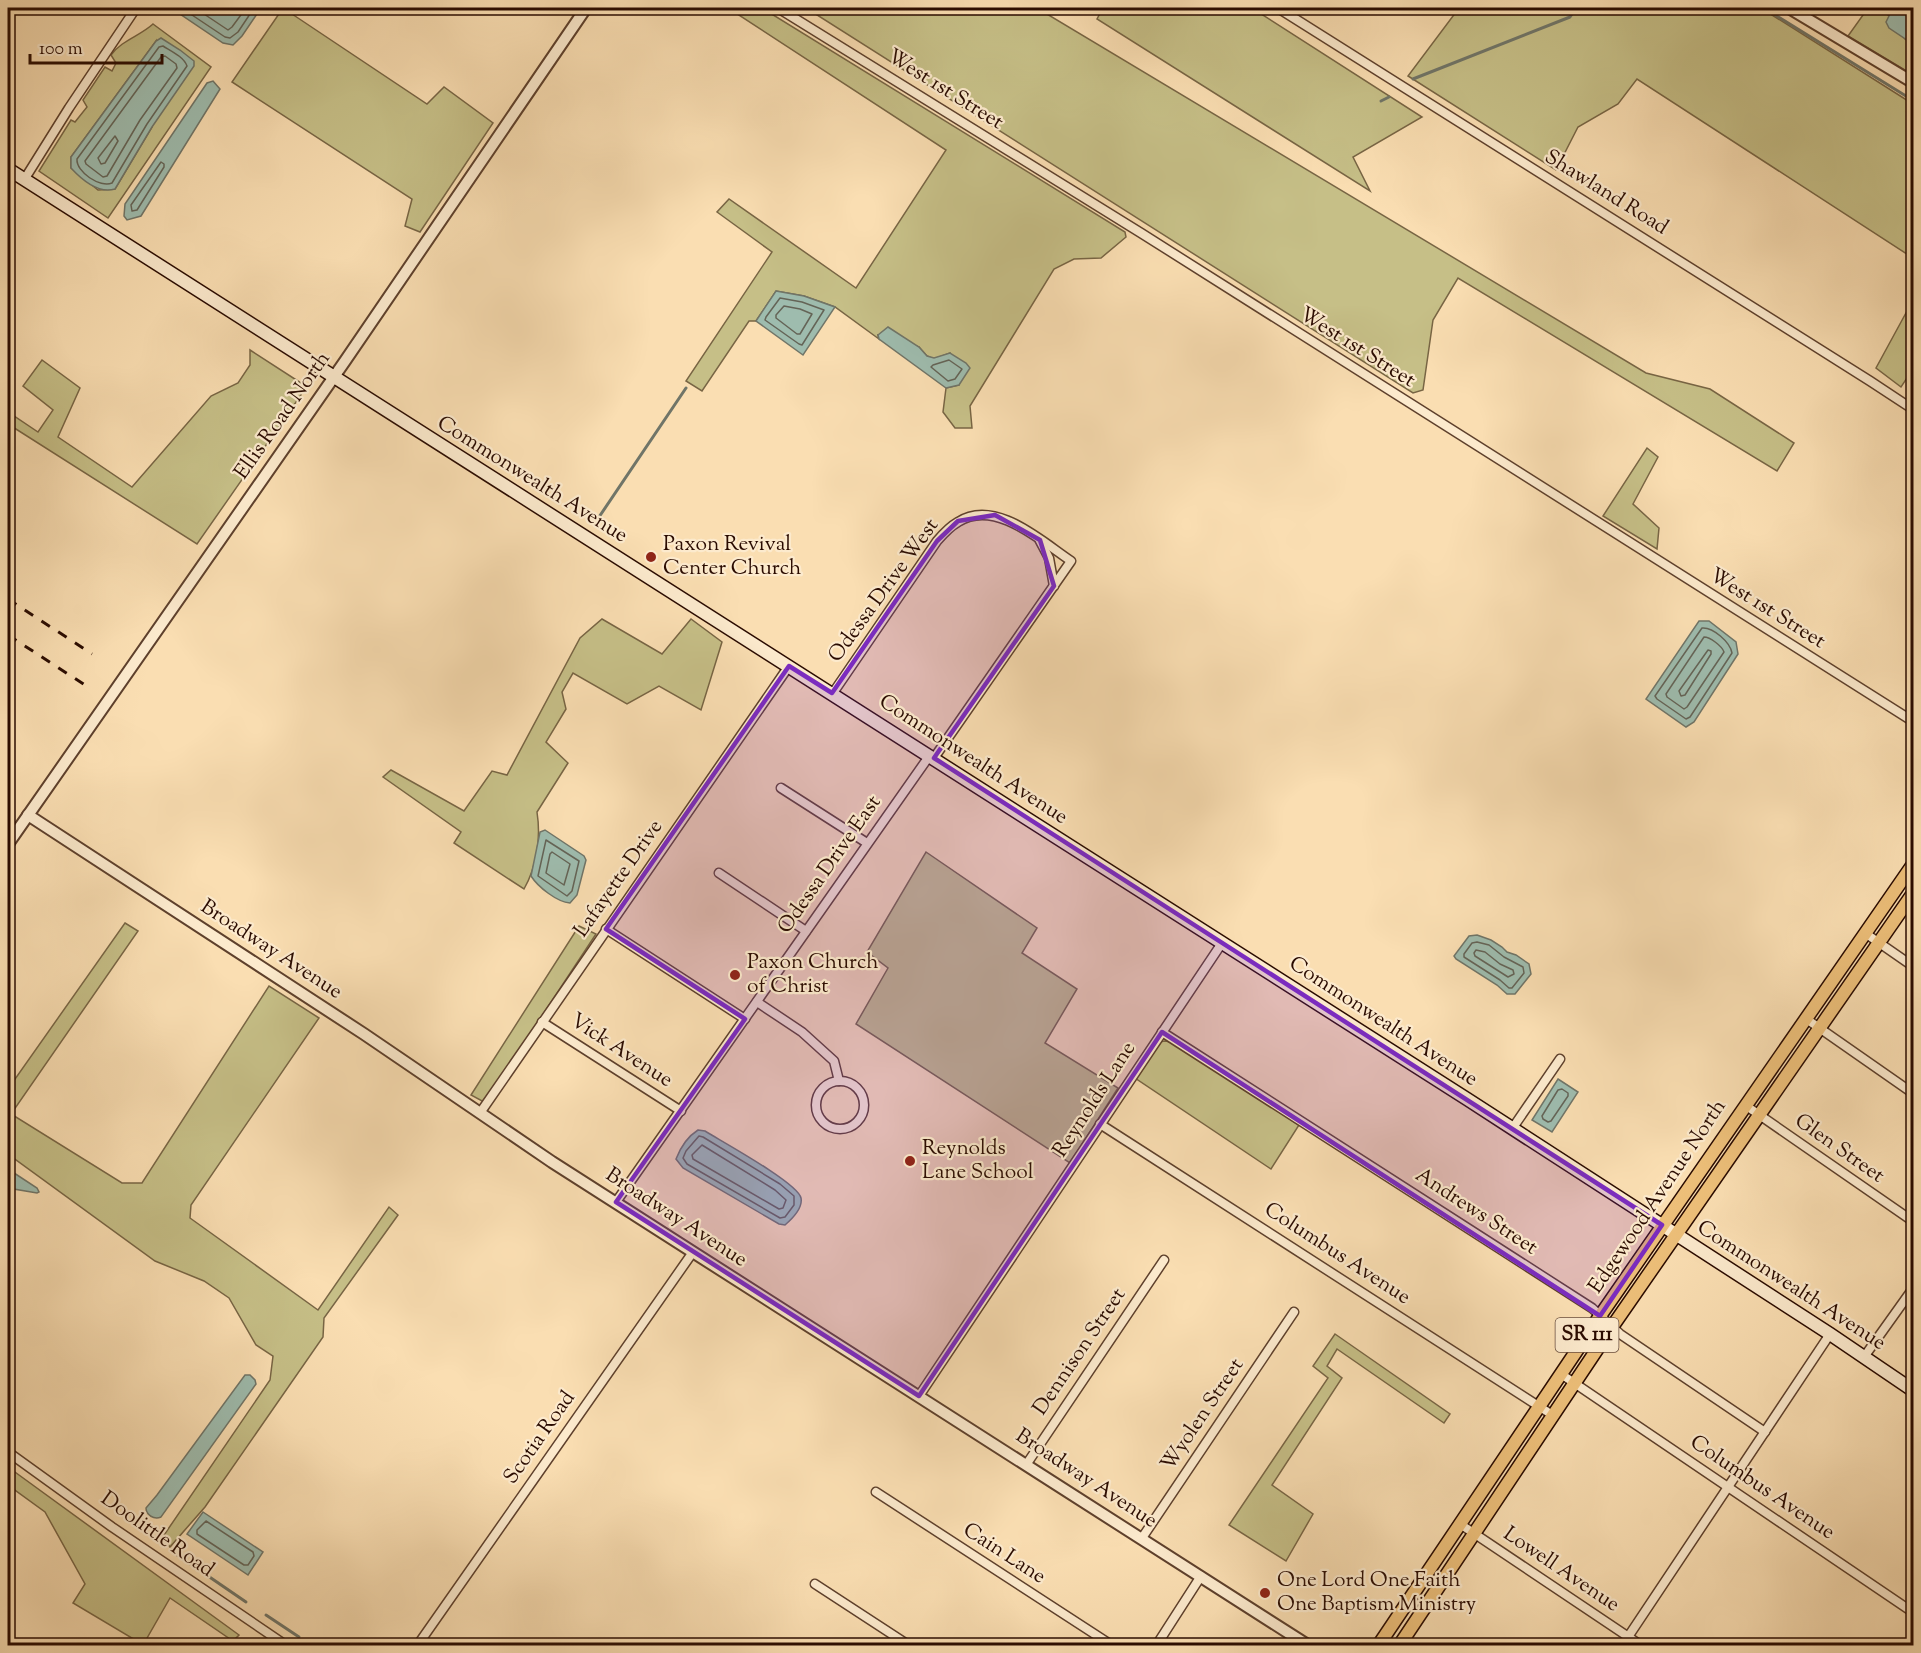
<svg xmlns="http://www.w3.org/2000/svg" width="1921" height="1653" font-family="'Sorts Mill Goudy',serif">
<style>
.green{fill:#c6bf87;stroke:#786544;stroke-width:1.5;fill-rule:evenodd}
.water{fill:#9ebcae;stroke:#707568;stroke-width:1.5}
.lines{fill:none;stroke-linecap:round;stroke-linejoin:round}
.shore{stroke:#646457;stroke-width:1.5}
.stream{stroke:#707568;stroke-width:3}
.minor-casing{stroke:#5e402c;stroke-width:11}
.tertiary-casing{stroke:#5e402c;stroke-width:14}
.secondary-casing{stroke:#2a0b00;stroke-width:15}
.primary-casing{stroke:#2a0b00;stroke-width:15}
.minor{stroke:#fceacd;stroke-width:8}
.tertiary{stroke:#fceacd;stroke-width:10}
.secondary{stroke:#fceacd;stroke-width:12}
.primary{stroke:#edbf79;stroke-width:12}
.rail{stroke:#2a0b00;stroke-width:3;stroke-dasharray:10 10;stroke-linecap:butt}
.marked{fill:#7b2cbf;fill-opacity:0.2;stroke:#7b2cbf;stroke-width:4.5;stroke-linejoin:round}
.poi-dot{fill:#8f2418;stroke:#fceacd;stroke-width:2}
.labels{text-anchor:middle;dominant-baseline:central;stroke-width:4.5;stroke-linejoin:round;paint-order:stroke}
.shield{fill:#fceacd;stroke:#694e3e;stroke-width:1.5}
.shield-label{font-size:20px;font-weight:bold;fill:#2a0b00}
.street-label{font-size:21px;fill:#2a0b00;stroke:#fceacd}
.poi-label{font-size:21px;fill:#2a0b00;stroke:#fceacd;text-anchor:start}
</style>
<rect width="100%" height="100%" fill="#fadeb2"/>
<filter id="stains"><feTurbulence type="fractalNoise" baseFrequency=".00333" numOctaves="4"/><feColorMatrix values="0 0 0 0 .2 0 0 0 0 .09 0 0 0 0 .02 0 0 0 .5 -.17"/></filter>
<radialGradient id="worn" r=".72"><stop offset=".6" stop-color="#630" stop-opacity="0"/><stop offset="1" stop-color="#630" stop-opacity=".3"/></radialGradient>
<!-- green -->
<g class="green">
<path d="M283,8L427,104L444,87L493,123L420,232L405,226L412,199L232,82Z"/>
<path d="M728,8H762L1125,232L1126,237L1101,258L1074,259L1054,269L970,406L972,428H955L943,412L946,388L959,385L950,353L934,359L927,356L919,347L878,335L879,339L835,307L804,296L776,291L756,321H749L702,391L686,381L772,252L717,212L729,199L856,288L946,150Z"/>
<path d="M806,8H1037L1646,373L1710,389L1794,443L1777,471L1458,278L1433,320L1423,390L1413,393Z"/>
<path d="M1103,8H1252L1422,117L1353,157L1370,191L1097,19Z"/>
<path d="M1459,8H1761L1913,104V258L1637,79L1618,104L1578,127L1556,170L1408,76Z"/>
<path d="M1868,8H1893L1888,15L1905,39L1913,44V75L1848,36Z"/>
<path d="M153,24L211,67L108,218L39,171L71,120L75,122L87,107L83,100L105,67L112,71L116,63L111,55C122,40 140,36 153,24ZM156,41L152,127L115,189L98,190L71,168V157Z"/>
<path d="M1913,300V369L1901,387L1876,368Z"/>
<path d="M250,350L301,383V395L197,544L8,424V412L38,432L53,410L23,386L42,360L80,388L58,437L132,487L211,396L238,383L250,365Z"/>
<path d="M1647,448L1658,457L1633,504L1659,528L1657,549L1603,516Z"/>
<path d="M602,619L662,654L691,619L722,642L701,710L659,686L627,704L573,673L562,692L566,709L546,742L568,763L537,812C541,838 537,866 524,889L454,843L461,832L383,777L391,770L464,811L492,771L507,775L580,638Z"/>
<path d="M926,852L1037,928L1022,953L1077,989L1045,1043L1118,1088L1070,1163L856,1024L888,968L867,952Z"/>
<path d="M125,923L138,931L11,1114L122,1183H142L269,986L319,1018L191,1205L190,1218L318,1310L389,1207L398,1215L324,1318L323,1337L205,1507L170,1547L162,1538L270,1380L273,1356L256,1345L229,1298L204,1281L155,1261L8,1154V1089Z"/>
<path d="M579,926L596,934L487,1099L482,1101L471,1095Z"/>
<path d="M1165,1041L1171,1042L1299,1125L1271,1169L1135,1078L1159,1042Z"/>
<path d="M1335,1334L1450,1414L1444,1423L1337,1349L1327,1366L1342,1378L1272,1485L1313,1514L1286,1561L1229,1525L1328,1378L1313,1366Z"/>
<path d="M8,1467L239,1635L233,1641L170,1598L143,1645H135L137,1641L73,1603L85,1584L45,1512L8,1485Z"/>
</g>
<!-- water -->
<g class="water">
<path d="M179,8H261L242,36L233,45L223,43L180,14Z"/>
<path d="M1893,8H1913V44L1889,28L1886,22Z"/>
<path d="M161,38L180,50L194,61V66L152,127L115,189C98,194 82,180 71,168V157L156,41Z"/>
<path d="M213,81L220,89L141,216L127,220L124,216L125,204L207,83Z"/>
<path d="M776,291L804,296L835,307L803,355L756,321Z"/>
<path d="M888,327L919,347L927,356L934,358L950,353L966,363L970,368L959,385L946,388L879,339L878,335Z"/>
<path d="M1699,621H1709L1736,642L1738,654L1694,722L1686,727L1646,699Z"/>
<path d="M545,830L584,856L586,860L577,895L570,903C557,902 538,887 531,876L540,832Z"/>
<path d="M1477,935L1491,940L1502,947L1507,952L1516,955L1529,964L1531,974L1515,994H1507L1497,985L1456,959L1454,956L1469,936Z"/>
<path d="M1558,1079L1578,1092L1552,1132L1532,1120Z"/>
<path d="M698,1130L705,1131C721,1141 798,1183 801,1198C803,1208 792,1219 785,1225L779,1224L683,1168L676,1159C681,1146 687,1137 698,1130Z"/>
<path d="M8,1169L37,1188L39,1192L37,1193L8,1188Z"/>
<path d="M245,1375H250L255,1380L256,1384L161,1517C154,1520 146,1515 146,1508L157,1495Z"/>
<path d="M203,1512L263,1552L248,1575L187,1534Z"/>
</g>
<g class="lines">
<!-- shore -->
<g class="shore">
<path d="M184,8L186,11L225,37L230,38L238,32L254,8"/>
<path d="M195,8L228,30L232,27L246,8"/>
<path d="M163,46C171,51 184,57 187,66L147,124L112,183C100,188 76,172 77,159L159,47Z"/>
<path d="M165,56L176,64L177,68L140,120L107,176L103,177L86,164L85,161L161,57Z"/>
<path d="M115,136L118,141L105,163L101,164L98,158Z"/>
<path d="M161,162L164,164V167L137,210L132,211L131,205Z"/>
<path d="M780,298L802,302L824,310L802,345L799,344L765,320L766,317Z"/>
<path d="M784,306L800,309L812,314L800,334H797L776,318V315Z"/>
<path d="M949,360L962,369L955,379L948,381L931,367L933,365Z"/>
<path d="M1702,628C1713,627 1730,642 1732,653L1690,717L1686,719L1657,699L1655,696Z"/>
<path d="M1704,637C1710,637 1722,646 1724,652L1687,707L1684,709L1667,697L1666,694Z"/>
<path d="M1708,650L1711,651V654L1685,695L1681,696L1679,691Z"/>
<path d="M546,840L579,861L572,891L567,896L538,876Z"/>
<path d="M552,852L570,864L564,885L546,873L550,854Z"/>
<path d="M1477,942L1489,945L1504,957L1523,967L1524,973L1512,988H1509L1500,980L1464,957V954L1472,943Z"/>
<path d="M1476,950L1485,952L1500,964L1513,970L1514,974L1508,977L1475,956L1474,953Z"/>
<path d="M1562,1089L1568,1093V1096L1551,1121L1548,1122L1543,1119L1542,1116L1558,1090Z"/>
<path d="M699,1136L703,1137L780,1184L794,1196V1205L785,1217L780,1218L687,1164L683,1158L686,1151Z"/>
<path d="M702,1145L775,1190L786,1200L783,1208L779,1209L693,1159L692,1155Z"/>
<path d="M206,1521L253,1552L254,1556L248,1565H244L197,1534V1530Z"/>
</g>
<!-- stream -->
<g class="stream">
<path d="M1764,8L1914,101"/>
<path d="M1413,79L1570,17L1576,8"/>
<path d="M1381,101L1389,97"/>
<path d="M597,520L686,388"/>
<path d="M173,1552L246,1602"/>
<path d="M266,1615L299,1637"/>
</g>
<defs>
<g id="minor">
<path d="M778,8L1141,233L1914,722"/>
<path d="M1278,8L1870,381L1914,410"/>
<path d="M24,180L69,108L136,8"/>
<path d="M1040,541L1049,558L1054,586"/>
<path d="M833,693L937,541C943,534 949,527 958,522C995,498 1041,541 1071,561L934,758"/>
<path d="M781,788L867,843"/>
<path d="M719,873L806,931"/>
<path d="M606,929L745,1019"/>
<path d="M1865,933L1914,967"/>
<path d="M757,1002L802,1032L834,1061L839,1081"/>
<path d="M1805,1018L1914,1094"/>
<path d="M542,1022L681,1111"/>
<path d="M1162,1032L1592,1308L1620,1334L1765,1432"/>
<circle cx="840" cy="1105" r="24"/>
<path d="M1745,1105L1914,1222"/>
<path d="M480,1113L789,666"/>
<path d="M1100,1124L1554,1416"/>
<path d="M1512,1129L1560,1059"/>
<path d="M616,1202L930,755"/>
<path d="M1864,1357L1914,1287"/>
<path d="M1561,1374L1914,1613"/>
<path d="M919,1396L1222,943"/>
<path d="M8,1452L112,1527L287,1646"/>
<path d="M1026,1465L1164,1260"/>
<path d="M876,1492L1113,1646"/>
<path d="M1460,1524L1642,1646"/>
<path d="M1142,1538L1294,1312"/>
<path d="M815,1584L910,1646"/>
<path d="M417,1646L693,1252"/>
<path d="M1156,1646L1201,1576"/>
<path d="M1622,1646L1830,1334"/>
</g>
<g id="tertiary">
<path d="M1789,8L1914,83"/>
<path d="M28,815L364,1034L552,1162L1309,1646"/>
<path d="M8,844L345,361L586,8"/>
</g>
<path id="secondary" d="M8,169L1467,1099L1830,1334L1914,1391"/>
<g id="primary">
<path d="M1378,1646L1600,1316L1914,863"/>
<path d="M1399,1646L1612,1327L1914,892"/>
</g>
</defs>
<!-- minor casing -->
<use href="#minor" class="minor-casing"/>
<!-- tertiary casing -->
<use href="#tertiary" class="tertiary-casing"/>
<!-- secondary casing -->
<use href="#secondary" class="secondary-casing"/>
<!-- primary casing -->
<use href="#primary" class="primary-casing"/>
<!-- minor -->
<use href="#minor" class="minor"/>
<!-- tertiary -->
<use href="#tertiary" class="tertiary"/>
<!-- secondary -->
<use href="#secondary" class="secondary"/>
<!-- primary -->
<use href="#primary" class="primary"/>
<!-- rail -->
<g class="rail">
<path d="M8,599L92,654"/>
<path d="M8,635L88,687"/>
</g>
</g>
<!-- marked area -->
<path class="marked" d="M995,515L1040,540L1054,586L934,758L1662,1225L1600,1316L1162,1032L919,1396L616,1202L745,1019L606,929L789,666L832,693L937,541L958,521Z"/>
<!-- markers -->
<g class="poi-dot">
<circle cx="651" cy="557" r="6"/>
<circle cx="735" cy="975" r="6"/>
<circle cx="910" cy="1161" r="6"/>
<circle cx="1265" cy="1593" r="6"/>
</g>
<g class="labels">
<!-- shield labels -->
<rect class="shield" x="1555.5" y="1318" width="63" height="34" rx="4.5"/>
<g class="shield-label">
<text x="1587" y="1335">SR 111</text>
</g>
<!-- street labels -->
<g class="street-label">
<text transform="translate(945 90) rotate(32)">West 1st Street</text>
<text transform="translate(1606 193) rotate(32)">Shawland Road</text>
<text transform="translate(1357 348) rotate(32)">West 1st Street</text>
<text transform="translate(283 416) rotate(-55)">Ellis Road North</text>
<text transform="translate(532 480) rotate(32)">Commonwealth Avenue</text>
<text transform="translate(884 591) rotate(-54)">Odessa Drive West</text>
<text transform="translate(1767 609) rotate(32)">West 1st Street</text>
<text transform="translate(973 760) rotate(33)">Commonwealth Avenue</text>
<text transform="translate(830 865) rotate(-55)">Odessa Drive East</text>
<text transform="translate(619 879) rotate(-55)">Lafayette Drive</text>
<text transform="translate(271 950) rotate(33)">Broadway Avenue</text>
<text transform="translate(1383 1022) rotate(33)">Commonwealth Avenue</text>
<text transform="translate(621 1051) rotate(33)">Vick Avenue</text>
<text transform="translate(1095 1100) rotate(-57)">Reynolds Lane</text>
<text transform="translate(1839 1149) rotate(35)">Glen Street</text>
<text transform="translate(1658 1197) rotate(-56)">Edgewood Avenue North</text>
<text transform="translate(1476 1212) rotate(33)">Andrews Street</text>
<text transform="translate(676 1218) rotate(33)">Broadway Avenue</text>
<text transform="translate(1337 1254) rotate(33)">Columbus Avenue</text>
<text transform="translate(1791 1286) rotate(33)">Commonwealth Avenue</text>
<text transform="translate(1080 1352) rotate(-56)">Dennison Street</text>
<text transform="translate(1203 1415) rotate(-56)">Wyolen Street</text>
<text transform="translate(540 1438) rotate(-55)">Scotia Road</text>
<text transform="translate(1086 1479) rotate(33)">Broadway Avenue</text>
<text transform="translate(1762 1488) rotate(34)">Columbus Avenue</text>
<text transform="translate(157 1535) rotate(35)">Doolittle Road</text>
<text transform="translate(1004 1554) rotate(33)">Cain Lane</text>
<text transform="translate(1561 1570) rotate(34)">Lowell Avenue</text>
</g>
<!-- poi labels -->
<g class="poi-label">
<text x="663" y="545">Paxon Revival<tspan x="663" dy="24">Center Church</tspan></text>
<text x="747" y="963">Paxon Church<tspan x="747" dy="24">of Christ</tspan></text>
<text x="922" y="1149">Reynolds<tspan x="922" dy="24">Lane School</tspan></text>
<text x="1277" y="1581">One Lord One Faith<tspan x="1277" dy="24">One Baptism Ministry</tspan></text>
</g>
</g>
<!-- margin -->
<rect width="1921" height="1653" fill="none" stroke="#fadeb2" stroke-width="30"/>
<rect x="9" y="9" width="1903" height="1635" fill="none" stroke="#2a0b00" stroke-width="3"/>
<rect x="15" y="15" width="1891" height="1623" fill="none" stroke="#2a0b00" stroke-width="1.5"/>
<!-- scale -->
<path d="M30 54v9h132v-9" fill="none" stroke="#2a0b00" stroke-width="3"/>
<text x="39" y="54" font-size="18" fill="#2a0b00" stroke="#fceacd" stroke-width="4.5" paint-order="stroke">100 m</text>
<rect width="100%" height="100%" filter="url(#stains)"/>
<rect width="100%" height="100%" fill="url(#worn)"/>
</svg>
